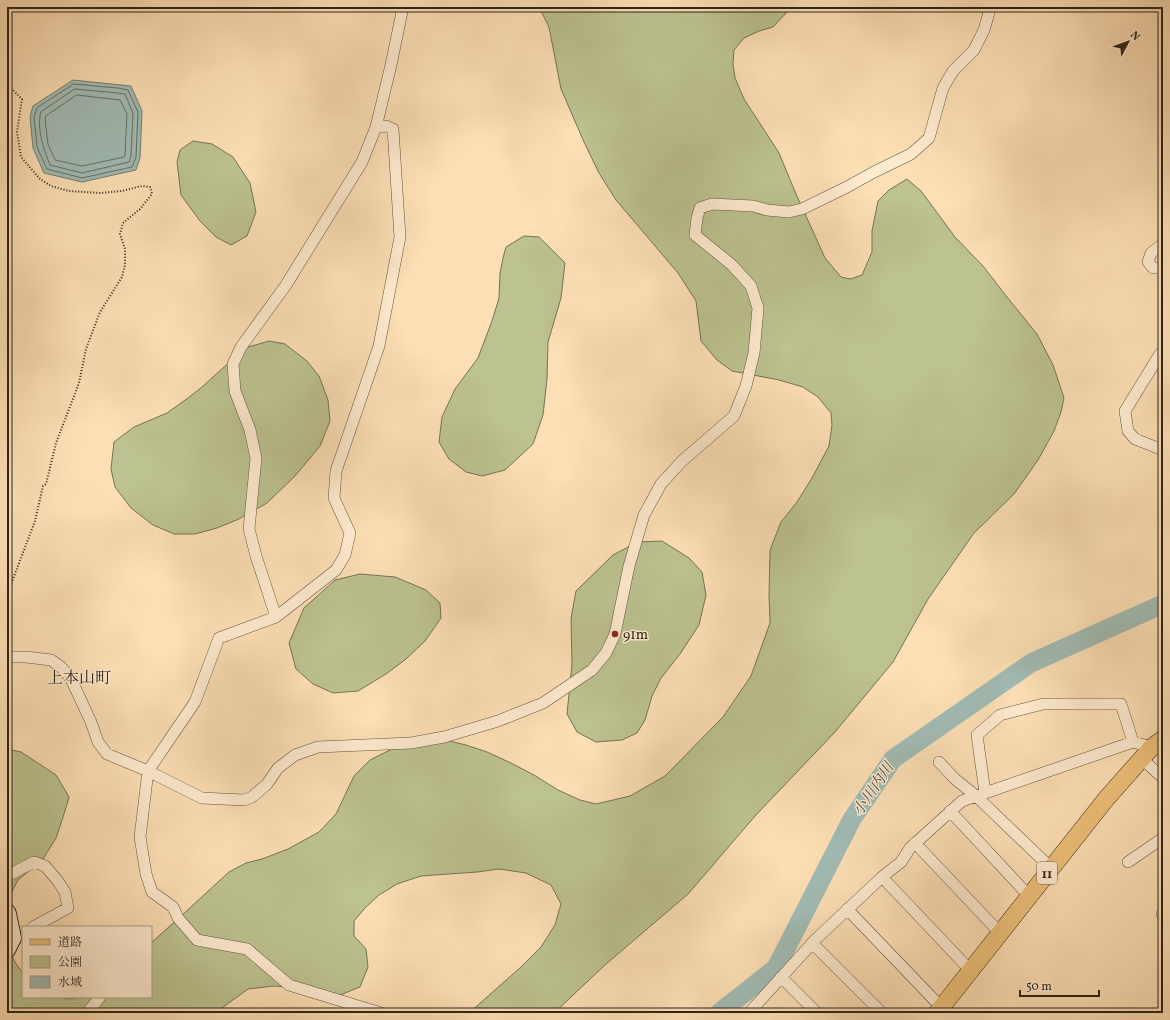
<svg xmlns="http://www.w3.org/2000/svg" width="1170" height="1020" viewBox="0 0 1170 1020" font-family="Vollkorn,'Noto Serif JP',serif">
<rect width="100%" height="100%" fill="#fddfb5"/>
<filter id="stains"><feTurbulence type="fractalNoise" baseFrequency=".005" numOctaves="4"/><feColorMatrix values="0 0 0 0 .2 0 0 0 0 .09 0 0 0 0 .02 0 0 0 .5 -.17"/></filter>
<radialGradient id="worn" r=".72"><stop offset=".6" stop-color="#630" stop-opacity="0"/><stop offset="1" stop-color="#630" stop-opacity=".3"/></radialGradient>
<!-- green -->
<path fill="#bcc290" stroke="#747356" d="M 539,7 L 789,7 L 788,11 L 773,27 L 759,31 L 744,38 L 734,50 L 733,64 L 735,78 L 744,99 L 779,153 L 796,194 L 825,258 L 841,277 L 850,279 L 862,275 L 872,252 L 872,231 L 878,201 L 889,190 L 907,179 L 921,191 L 955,237 L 983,266 L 1007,297 L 1037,334 L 1053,365 L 1064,398 L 1061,412 L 1054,431 L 1038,460 L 1014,494 L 974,533 L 928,599 L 893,662 L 835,732 L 755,816 L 688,894 L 605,965 L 554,1013 L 469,1013 L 521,967 L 541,947 L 555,925 L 561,904 L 551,885 L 526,873 L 499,869 L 477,872 L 421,876 L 397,884 L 379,895 L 365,908 L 354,921 L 354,936 L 366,949 L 368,967 L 360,987 L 335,997 L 301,988 L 274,986 L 248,989 L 215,1013 L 7,1013 L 7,944 L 15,962 L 23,974 L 23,997 C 33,997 43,996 53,997 C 61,997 70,1001 79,997 L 151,997 L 151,943 L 180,917 L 229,872 L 246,863 L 262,859 L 288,849 L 319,832 L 336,814 L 354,776 L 370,760 L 390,750 L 419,741 L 445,740 L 466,745 L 487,752 L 511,763 L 534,775 L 558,790 L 580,800 L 596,804 L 630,796 L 665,776 L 723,717 L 751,676 L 770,623 L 769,595 L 770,550 L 781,522 L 797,502 L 812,478 L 829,446 L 832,425 L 831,413 L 818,397 L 803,387 L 779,380 L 732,371 L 717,360 L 701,341 L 696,301 L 678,273 L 616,200 L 599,173 L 584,142 L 561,89 L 549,27 Z
M 193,141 L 212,144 L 233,157 L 250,183 L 256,212 L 247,236 L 231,245 L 216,237 L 200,221 L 181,195 L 177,162 L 180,150 Z
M 524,236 L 539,237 L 565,263 L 561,298 L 548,342 L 547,379 L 543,415 L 533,444 L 505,470 L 482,476 L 466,472 L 449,459 L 439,442 L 442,417 L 455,389 L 478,358 L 492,321 L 499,298 L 500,273 L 503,258 L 506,247 Z
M 269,341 L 285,344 L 307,361 L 319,376 L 328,400 L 330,421 L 320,446 L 295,476 L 267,503 L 239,519 L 217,528 L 195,534 L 174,534 L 153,525 L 131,508 L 115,487 L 111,469 L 114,442 L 134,427 L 167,413 L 188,398 L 202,387 L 245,348 Z
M 662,541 L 689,558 L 702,572 L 706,595 L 699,625 L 680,654 L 661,678 L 652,696 L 645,720 L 637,733 L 622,740 L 596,742 L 577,732 L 567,714 L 572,664 L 571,619 L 576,591 L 613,555 L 638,542 Z
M 360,574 L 395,577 L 426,590 L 440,603 L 441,618 L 425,641 L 406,659 L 386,674 L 358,691 L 333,693 L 313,684 L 296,669 L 289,643 L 304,608 L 335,580 Z
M 7,749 L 21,752 L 56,775 L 69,797 L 65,811 L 56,838 L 43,859 L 18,880 L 7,901 Z"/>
<!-- water -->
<path fill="#a1bbb4" stroke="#737f77" d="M 73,80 L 131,86 L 142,111 L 140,158 L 136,170 L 82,182 L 44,173 L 33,148 L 30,117 L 33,106 Z"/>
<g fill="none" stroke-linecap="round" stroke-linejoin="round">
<!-- shore -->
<path stroke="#677068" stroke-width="1" d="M 74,84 L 118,88 L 128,90 L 138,112 L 136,157 L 132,167 L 82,178 L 47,169 L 37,147 L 34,117 L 37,108 Z
M 75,89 L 118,93 L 125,94 L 133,113 L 131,156 L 129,162 L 82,173 L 50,165 C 44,150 36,128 41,112 Z
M 77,95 L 120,100 L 127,114 L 125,155 L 124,157 L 82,166 L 55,160 L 48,144 L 45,119 L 46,116 Z"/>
<!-- river -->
<path stroke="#a1bbb4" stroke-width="19" d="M 719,1013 L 776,968 L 852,819 L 893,759 L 1031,663 L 1163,604"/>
<defs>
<path id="street" d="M 376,127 L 386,126 L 393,129 L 400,237 L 379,346 L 336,471 L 334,498 L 350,533 L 345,555 L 336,570 L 276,617 L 219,638 L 195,702 L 148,771 L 140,837 L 146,874 L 152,892 L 173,907 L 178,918 L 197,940 L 247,949 L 289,985 L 381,1013
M 1163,244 L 1151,253 L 1148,262 L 1153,268 L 1163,268
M 1163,351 L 1160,354 L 1125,411 L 1128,431 L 1135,439 L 1163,450
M 276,617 L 256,556 L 249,529 L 256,458 L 250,430 L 235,391 L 233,364 L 241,347 L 286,285 L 362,162 L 376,127 L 391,65 L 403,7
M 7,657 L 26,657 L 51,660 L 61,667 L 71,679 L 91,722 L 98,742 L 107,754 L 148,771 L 202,798 L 244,800 L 252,797 L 267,784 L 278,768 L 295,755 L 318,747 L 411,743 L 444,737 L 498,721 L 543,703 L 592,670 L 606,653 L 615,634 L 629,566 L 644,515 L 661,484 L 682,461 L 734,416 L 746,386 L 754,353 L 758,308 L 751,286 L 732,265 L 695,235 L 697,218 L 700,208 L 712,204 L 753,206 L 767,210 L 789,212 L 802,209 L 847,187 L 874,172 L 911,154 L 929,138 L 943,88 L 953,71 L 974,50 L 984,30 L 990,9 L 990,7
M 1142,759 L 1163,778
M 939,762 L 955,779 L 976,796 L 1051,868
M 985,793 L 977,735 L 1000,715 L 1043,704 L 1121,704 L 1133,742
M 950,811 L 1029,896
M 915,843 L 1000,933
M 1128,862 L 1163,838
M 7,876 L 34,862 L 45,866 L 57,880 L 65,892 L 68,908 L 33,927
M 882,877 L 970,970
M 847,909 L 941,1007
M 1162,914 L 1163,914
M 812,943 L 882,1013
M 781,977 L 817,1013
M 87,1013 L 100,997
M 749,1013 L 815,940 L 882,877 L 901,862 L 910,848 L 962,801 L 1133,742 L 1152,747"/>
<path id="secondary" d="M 7,912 L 8,914 L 13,938 L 7,950"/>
<path id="primary" d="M 937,1013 L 1106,799 L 1152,747 L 1163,739"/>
</defs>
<!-- street casing -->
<use href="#street" stroke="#615342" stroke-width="12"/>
<!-- secondary casing -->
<use href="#secondary" stroke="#2d241b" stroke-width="18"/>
<!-- primary casing -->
<use href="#primary" stroke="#2d241b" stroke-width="18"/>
<!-- path -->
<path stroke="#2d241b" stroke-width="2" stroke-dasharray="1 2" stroke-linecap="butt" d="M 7,84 L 22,99 L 17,132 L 21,157 L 40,179 L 51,186 L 69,191 L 101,193 L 122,191 L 142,186 L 150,187 L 152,194 L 140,209 L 123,223 L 120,234 L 125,249 L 125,265 L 122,277 L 100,312 L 86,349 L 79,383 L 56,443 L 46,484 L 43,486 L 35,521 L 10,587 L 7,603"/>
<!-- street -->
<use href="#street" stroke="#feeacf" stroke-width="11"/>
<!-- secondary -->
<use href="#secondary" stroke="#feeacf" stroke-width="16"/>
<!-- primary -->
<use href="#primary" stroke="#eec07a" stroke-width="17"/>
</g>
<!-- markers -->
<circle fill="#8f2418" stroke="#feeacf" stroke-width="1.5" cx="615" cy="634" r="4"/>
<g text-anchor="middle" stroke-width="3" stroke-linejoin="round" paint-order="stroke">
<!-- shield labels -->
<rect fill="#feeacf" stroke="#6c5f51" stroke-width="1" x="1037" y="862" width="20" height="22" rx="3"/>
<g font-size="13" font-weight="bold" fill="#2d241b">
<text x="1047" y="878">11</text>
</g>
<!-- poi labels -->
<g font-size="14" fill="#2d241b" stroke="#feeacf" text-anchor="start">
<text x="623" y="639">91m</text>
</g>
<!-- water labels -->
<g font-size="15" font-style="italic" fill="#505149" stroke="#feeacf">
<text transform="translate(873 789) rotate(-56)" y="5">小川内川</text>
</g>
<!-- quarter labels -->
<g font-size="16" fill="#2d241b" stroke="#feeacf">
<text x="79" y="683">上本山町</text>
</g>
</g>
<!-- margin -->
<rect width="1170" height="1020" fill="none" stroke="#fddfb5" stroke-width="24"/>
<rect x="8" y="8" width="1154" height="1004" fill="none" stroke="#2d241b" stroke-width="2"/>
<rect x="12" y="12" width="1146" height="996" fill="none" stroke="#2d241b"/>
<!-- legend -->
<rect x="22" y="926" width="130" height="72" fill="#feeacf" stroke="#aa9b87"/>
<rect x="30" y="939" width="20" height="6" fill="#eec07a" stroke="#aa9b87"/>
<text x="58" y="946" font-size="12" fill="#2d241b">道路</text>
<rect x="30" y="956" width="20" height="12" fill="#bcc290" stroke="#aa9b87"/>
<text x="58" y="966" font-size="12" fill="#2d241b">公園</text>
<rect x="30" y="976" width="20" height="12" fill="#a1bbb4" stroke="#aa9b87"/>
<text x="58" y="986" font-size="12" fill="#2d241b">水域</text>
<!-- north arrow -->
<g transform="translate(1128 42) rotate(49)" stroke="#feeacf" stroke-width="3" paint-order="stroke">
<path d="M0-3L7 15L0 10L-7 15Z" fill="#2d241b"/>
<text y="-6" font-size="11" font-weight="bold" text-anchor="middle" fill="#2d241b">N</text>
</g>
<!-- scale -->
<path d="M1020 990v6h79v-6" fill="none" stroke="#2d241b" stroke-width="2"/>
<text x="1026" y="990" font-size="12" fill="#2d241b" stroke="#feeacf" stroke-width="3" paint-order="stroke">50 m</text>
<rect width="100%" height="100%" filter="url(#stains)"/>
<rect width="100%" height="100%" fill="url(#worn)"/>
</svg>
